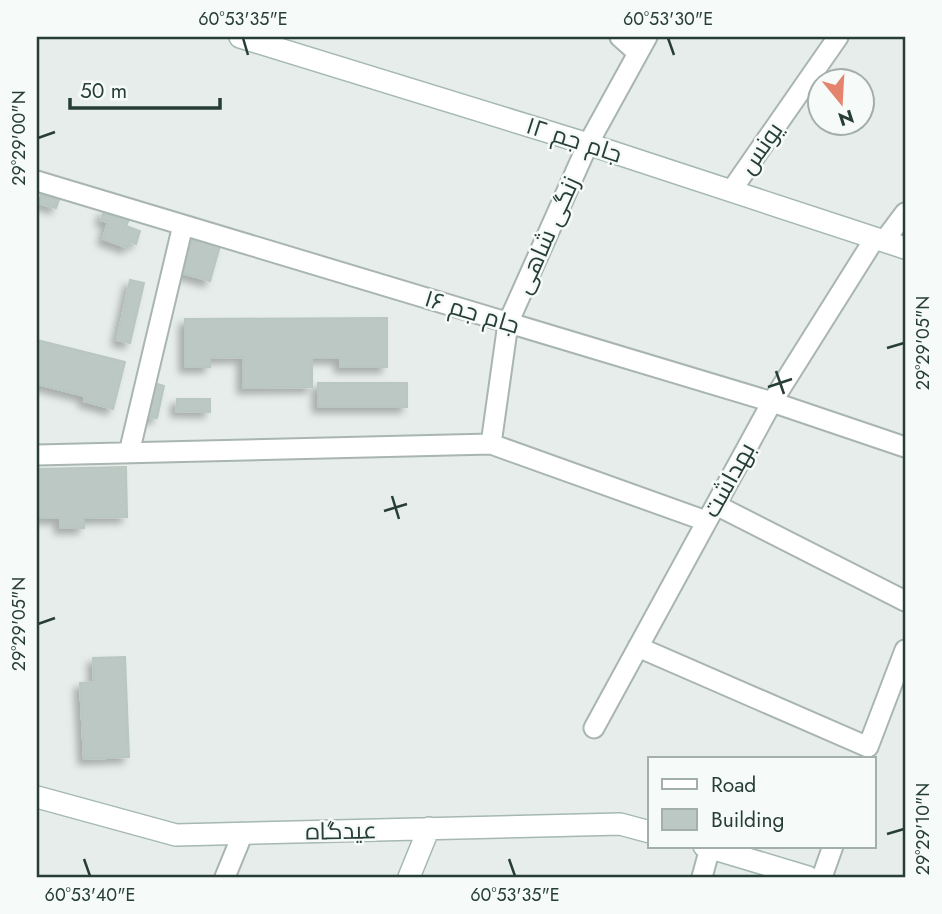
<svg xmlns="http://www.w3.org/2000/svg" width="942" height="914" viewBox="0 0 942 914" font-family="Jost,Cairo,sans-serif">
<defs>
<filter id="shadow"><feDropShadow dx="-5.5" dy="5.5" stdDeviation="3.5" flood-color="#0004"/></filter>
</defs>
<rect width="100%" height="100%" fill="#e6edea"/>
<!-- building -->
<path fill="#bbc8c3" stroke="#b9c7c0" stroke-width="2" filter="url(#shadow)" d="M 41,195 L 59,200 L 56,208 L 39,203 Z
M 104,210 L 129,219 L 126,226 L 140,231 L 136,244 L 130,241 L 128,248 L 103,239 L 108,222 L 101,220 Z
M 192,239 L 220,246 L 210,281 L 182,273 Z
M 130,280 L 144,283 L 130,343 L 117,340 Z
M 387,318 L 387,367 L 340,367 L 340,358 L 312,358 L 312,387 L 243,388 L 243,357 L 210,358 L 210,367 L 185,367 L 185,319 Z
M 37,340 L 125,362 L 113,409 L 84,401 L 85,396 L 37,384 Z
M 154,383 L 164,386 L 157,418 L 145,417 Z
M 318,383 L 407,383 L 407,407 L 318,407 Z
M 177,399 L 210,399 L 210,412 L 176,411 Z
M 126,467 L 127,517 L 84,518 L 84,528 L 60,528 L 60,518 L 37,518 L 37,469 Z
M 125,657 L 129,757 L 84,759 L 80,683 L 94,682 L 93,658 Z"/>
<g fill="none" stroke-linecap="round" stroke-linejoin="round">
<defs>
<path id="street" d="M 620,37 L 638,53
M 37,181 L 772,402 L 905,447
M 731,191 L 838,37
M 884,241 L 905,213
M 491,444 L 508,323 L 588,144 L 647,37
M 129,453 L 183,225
M 37,455 L 491,444 L 706,521
M 716,505 L 905,601
M 638,647 L 868,747 L 905,650
M 594,728 L 772,402 L 875,238
M 225,877 L 243,833
M 702,877 L 710,848
M 822,877 L 833,846"/>
<path id="secondary" d="M 240,37 L 588,144 L 905,248
M 37,797 L 176,835 L 620,824 L 650,832
M 704,846 L 808,877
M 409,877 L 429,828"/>
</defs>
<!-- street casing -->
<use href="#street" stroke="#a9b5b0" stroke-width="23"/>
<!-- secondary casing -->
<use href="#secondary" stroke="#a5b8b1" stroke-width="24"/>
<!-- street -->
<use href="#street" stroke="#fff" stroke-width="19"/>
<!-- secondary -->
<use href="#secondary" stroke="#fff" stroke-width="21"/>
</g>
<!-- ticks -->
<path fill="none" stroke="#263e36" stroke-width="2.5" d="M 243,38 L 248,55M 668,38 L 674,55M 38,138 L 55,132M 887,348 L 904,343M 776,371 L 784,394M 768,387 L 792,379M 392,496 L 399,519M 384,511 L 407,504M 38,624 L 55,618M 887,834 L 904,829M 84,859 L 90,876M 509,859 L 515,876"/>
<g text-anchor="middle" stroke-width="5" stroke-linejoin="round" paint-order="stroke">
<!-- street labels -->
<g font-size="24" fill="#263e36" stroke="#f6faf8">
<text transform="translate(574 140) rotate(18)" y="8">جام جم ۱۲</text>
<text transform="translate(761 148) rotate(-55)" y="8">یونس</text>
<text transform="translate(547 235) rotate(-66)" y="8">زنگی شاهی</text>
<text transform="translate(472 312) rotate(17)" y="8">جام جم ۱۶</text>
<text transform="translate(729 480) rotate(-61)" y="8">بهداشت</text>
<text transform="translate(341 831) rotate(-1)" y="8">عیدگاه</text>
</g>
</g>
<!-- border -->
<rect width="942" height="914" fill="none" stroke="#f6faf8" stroke-width="77"/>
<!-- legend -->
<rect x="648" y="757" width="228" height="91" fill="#f6faf8" stroke="#a3afaa" stroke-width="2"/>
<rect x="662" y="779" width="35" height="10" fill="#ffffff" stroke="#a3afaa" stroke-width="2"/>
<text x="711" y="792" font-size="21" fill="#263e36">Road</text>
<rect x="662" y="809" width="35" height="21" fill="#bbc8c3" stroke="#a3afaa" stroke-width="2"/>
<text x="711" y="827" font-size="21" fill="#263e36">Building</text>
<!-- north arrow -->
<g transform="translate(841 102) rotate(162)"><circle r="33" fill="#f6faf8" stroke="#a3afaa" stroke-width="2"/>
<path d="M0-5L12 26L0 18L-12 26Z" fill="#e5846c"/>
<text y="-10" font-size="19" font-weight="bold" text-anchor="middle" fill="#263e36">N</text>
</g>
<!-- scale -->
<path d="M70 98v10h150v-10" fill="none" stroke="#263e36" stroke-width="3.5"/>
<text x="80" y="98" font-size="21" fill="#263e36" stroke="#f6faf8" stroke-width="5" paint-order="stroke">50 m</text>
<rect x="38" y="38" width="866" height="838" fill="none" stroke="#263e36" stroke-width="2.5"/>
<g font-size="18" text-anchor="middle" fill="#263e36">
<text x="243" y="25">60°53'35"E</text>
<text x="668" y="25">60°53'30"E</text>
<text transform="translate(19 138) rotate(-90)" y="6">29°29'00"N</text>
<text transform="translate(923 343) rotate(-90)" y="6">29°29'05"N</text>
<text transform="translate(19 624) rotate(-90)" y="6">29°29'05"N</text>
<text transform="translate(923 829) rotate(-90)" y="6">29°29'10"N</text>
<text x="90" y="901">60°53'40"E</text>
<text x="515" y="901">60°53'35"E</text>
</g>
</svg>
